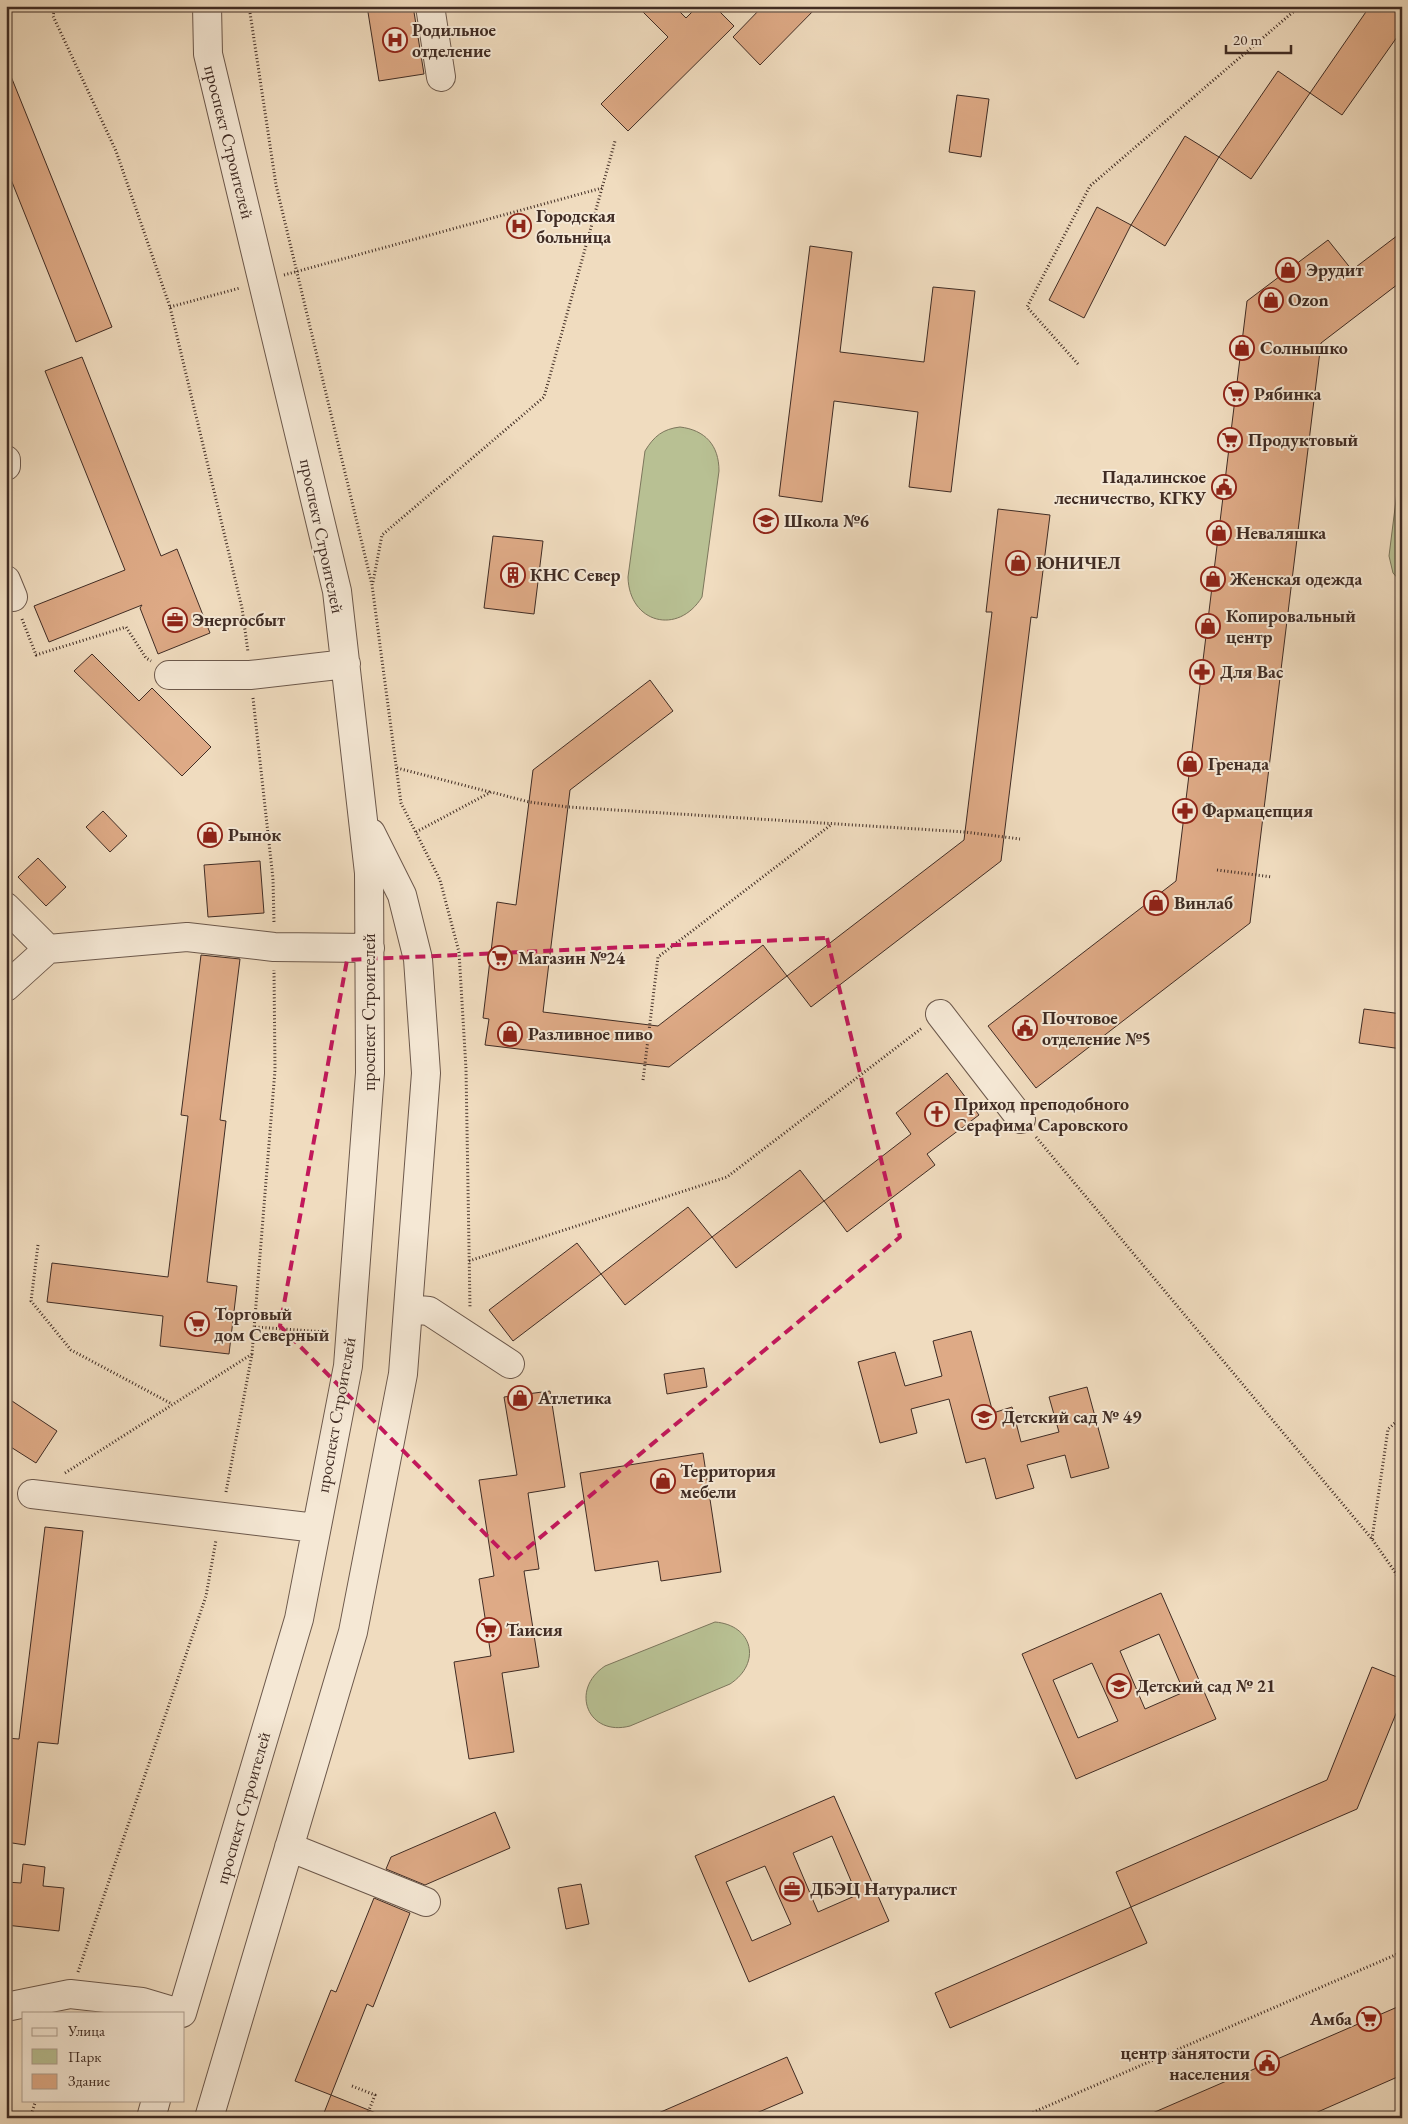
<svg xmlns="http://www.w3.org/2000/svg" width="1408" height="2124" viewBox="0 0 1408 2124" font-family="'EB Garamond',serif">
<rect width="100%" height="100%" fill="#f0dcbf"/>
<filter id="stains"><feTurbulence type="fractalNoise" baseFrequency=".004" numOctaves="4"/><feColorMatrix values="0 0 0 0 .2 0 0 0 0 .09 0 0 0 0 .02 0 0 0 .5 -.17"/></filter>
<radialGradient id="worn" r=".72"><stop offset=".6" stop-color="#630" stop-opacity="0"/><stop offset="1" stop-color="#630" stop-opacity=".3"/></radialGradient>
<!-- green -->
<path fill="#b8c093" stroke="#7c765c" d="M 680,427 C 705,430 719,445 719,471 L 702,597 C 678,636 629,623 628,577 L 645,451 C 654,436 663,429 680,427 Z
M 1402,452 L 1402,583 L 1393,573 L 1389,556 Z
M 715,1622 C 753,1625 762,1663 730,1684 L 630,1726 C 588,1737 569,1690 605,1666 Z"/>
<!-- building -->
<path fill="#deaa86" stroke="#402c24" fill-rule="evenodd" d="M 367,6 L 413,6 L 424,74 L 379,81 Z
M 637,6 L 674,6 L 686,18 L 698,6 L 714,6 L 734,26 L 628,131 L 601,104 L 668,37 Z
M 763,6 L 818,6 L 760,65 L 733,37 Z
M 1370,6 L 1402,6 L 1402,30 L 1342,115 L 1310,93 Z
M 6,64 L 112,327 L 76,342 L 6,167 Z
M 1278,71 L 1310,93 L 1251,179 L 1219,157 Z
M 957,95 L 989,99 L 981,157 L 949,152 Z
M 1185,136 L 1219,157 L 1165,246 L 1131,225 Z
M 1097,207 L 1131,225 L 1084,318 L 1049,300 Z
M 1402,232 L 1402,281 L 1321,343 L 1250,923 L 1036,1088 L 988,1026 L 1176,881 L 1247,301 L 1328,240 L 1352,270 Z
M 810,246 L 852,252 L 840,352 L 924,362 L 933,287 L 975,291 L 951,492 L 909,487 L 918,412 L 834,401 L 822,502 L 779,496 Z
M 82,357 L 161,556 L 177,549 L 210,633 L 158,654 L 140,608 L 142,605 L 49,642 L 34,606 L 125,570 L 45,371 Z
M 998,509 L 1050,515 L 1037,618 L 1031,617 L 1001,861 L 811,1007 L 787,976 L 964,840 L 992,612 L 986,612 Z
M 493,536 L 543,541 L 534,614 L 484,608 Z
M 92,654 L 139,701 L 152,688 L 211,747 L 182,776 L 74,671 Z
M 650,680 L 673,711 L 570,790 L 543,1012 L 658,1026 L 763,945 L 787,976 L 669,1067 L 485,1045 L 489,1019 L 483,1018 L 497,902 L 516,905 L 533,770 Z
M 103,811 L 127,836 L 110,852 L 86,827 Z
M 38,858 L 66,887 L 46,906 L 18,877 Z
M 260,861 L 264,913 L 208,917 L 204,865 Z
M 201,955 L 240,959 L 220,1120 L 226,1121 L 207,1282 L 237,1286 L 229,1354 L 160,1346 L 163,1316 L 47,1302 L 52,1263 L 168,1277 L 188,1116 L 181,1115 Z
M 1364,1009 L 1402,1014 L 1402,1049 L 1359,1043 Z
M 947,1073 L 979,1115 L 927,1154 L 935,1165 L 847,1232 L 824,1201 L 911,1134 L 896,1113 Z
M 800,1170 L 824,1201 L 736,1268 L 712,1237 Z
M 688,1207 L 712,1237 L 625,1305 L 601,1274 Z
M 577,1243 L 601,1274 L 513,1341 L 489,1310 Z
M 971,1331 L 993,1413 L 1012,1407 L 1021,1442 L 1059,1432 L 1049,1397 L 1087,1387 L 1109,1468 L 1071,1478 L 1065,1455 L 1027,1465 L 1034,1488 L 996,1499 L 985,1458 L 966,1463 L 949,1399 L 911,1409 L 917,1433 L 880,1443 L 858,1362 L 895,1352 L 905,1386 L 942,1376 L 933,1341 Z
M 704,1368 L 707,1387 L 667,1394 L 664,1374 Z
M 550,1391 L 565,1487 L 528,1493 L 539,1569 L 524,1571 L 539,1667 L 502,1673 L 514,1752 L 469,1759 L 454,1662 L 491,1656 L 479,1579 L 494,1576 L 479,1480 L 517,1475 L 504,1397 Z
M 6,1397 L 57,1431 L 36,1463 L 6,1444 Z
M 703,1453 L 721,1572 L 661,1581 L 658,1561 L 595,1571 L 580,1473 Z
M 45,1527 L 83,1531 L 58,1744 L 38,1742 L 25,1845 L 6,1842 L 6,1738 L 19,1739 Z
M 1161,1593 L 1216,1719 L 1076,1779 L 1022,1654 ZM 1159,1634 L 1184,1692 L 1145,1709 L 1120,1651 ZM 1092,1663 L 1118,1721 L 1078,1738 L 1053,1680 Z
M 1372,1667 L 1402,1679 L 1402,1699 L 1357,1809 L 1131,1907 L 1116,1872 L 1327,1780 Z
M 834,1796 L 889,1921 L 749,1982 L 695,1856 ZM 832,1836 L 857,1895 L 818,1912 L 793,1853 ZM 765,1866 L 791,1924 L 752,1941 L 726,1882 Z
M 495,1812 L 510,1848 L 425,1885 L 386,1869 L 391,1857 Z
M 23,1864 L 45,1867 L 43,1886 L 64,1888 L 59,1931 L 6,1925 L 6,1882 L 21,1883 Z
M 581,1884 L 589,1924 L 566,1929 L 558,1888 Z
M 374,1898 L 410,1913 L 373,2007 L 367,2004 L 331,2095 L 295,2081 L 331,1990 L 336,1992 Z
M 1131,1907 L 1147,1943 L 950,2028 L 935,1993 Z
M 1402,2005 L 1402,2075 L 1304,2118 L 1141,2118 Z
M 787,2057 L 803,2093 L 745,2118 L 647,2118 Z
M 331,2095 L 386,2117 L 386,2118 L 322,2118 Z"/>
<g fill="none" stroke-linecap="round" stroke-linejoin="round">
<defs>
<path id="minor" d="M 430,6 L 441,77
M 6,460 L 6,466
M 6,580 L 13,597
M 169,675 L 250,675 L 346,664
M 6,907 L 48,949
M 48,949 L 187,937 L 274,947 L 370,948
M 6,987 L 48,949
M 940,1014 L 1021,1119
M 408,1309 L 429,1311 L 510,1364
M 32,1494 L 316,1528
M 289,1847 L 426,1902
M 6,2007 L 70,1994 L 142,2002 L 179,2013
M 182,2013 L 299,1619 L 348,1366 L 370,1073 L 369,873 L 337,591 L 208,54 L 207,6
M 151,2118 L 156,2100
M 209,2118 L 353,1632 L 403,1374 L 426,1073 L 418,959 L 402,895 L 371,833"/>
</defs>
<!-- minor casing -->
<use href="#minor" stroke="#6c584b" stroke-width="30"/>
<!-- path -->
<path stroke="#402c24" stroke-width="3" stroke-dasharray="1 2.5" stroke-linecap="butt" d="M 55,6 L 53,16 L 116,151 L 170,307 L 242,608 L 248,652
M 249,6 L 276,185 L 372,585 L 401,803 L 440,880 L 459,952 L 466,1069 L 470,1308
M 284,275 L 602,188
M 170,307 L 240,288
M 1078,364 L 1027,307 L 1090,186 L 1300,6
M 373,582 L 382,535 L 544,397 L 615,141
M 22,619 L 36,655 L 126,627 L 146,658 L 151,661
M 253,698 L 273,879 L 274,923
M 397,768 L 490,792
M 416,832 L 491,792 L 529,802 L 568,807 L 965,832 L 1020,839
M 1217,870 L 1272,877
M 643,1080 L 658,957 L 832,824
M 1036,1137 L 1372,1539 L 1402,1582
M 38,1245 L 31,1301 L 71,1350 L 172,1404
M 469,1261 L 727,1177 L 922,1028
M 255,1327 L 326,1332
M 65,1473 L 252,1354
M 226,1492 L 252,1354 L 275,1070 L 274,970
M 1372,1539 L 1388,1429 L 1402,1417
M 78,1972 L 206,1596 L 216,1540
M 352,2086 L 375,2095 L 366,2118
M 30,2118 L 36,2100
M 1020,2118 L 1402,1952"/>
<!-- minor -->
<use href="#minor" stroke="#f5e8d5" stroke-width="28"/>
</g>
<!-- marked area -->
<path fill="none" stroke="#c2185b" stroke-width="4" stroke-dasharray="10 6" stroke-linejoin="round" d="M 827,938 L 900,1237 L 512,1561 L 280,1326 L 347,960 Z"/>
<!-- icons -->
<defs>
<symbol id="hospital-ring" viewBox="-11 -11 22 22"><circle r="9.5" fill="#f5e8d5" stroke="#8f2418" stroke-width="1.5"/><path d="M-5-5h3v3.5h4V-5h3V5h-3V1.5h-4V5h-3Z" fill="#8f2418"/></symbol>
<symbol id="shop-ring" viewBox="-11 -11 22 22"><circle r="9.5" fill="#f5e8d5" stroke="#8f2418" stroke-width="1.5"/><path d="M-5-2.5h2.3a2.7 3.5 0 0 1 5.4 0H5L5.5 6h-11ZM-1.5-2.5h3a1.5 2.3 0 0 0-3 0Z" fill="#8f2418"/></symbol>
<symbol id="supermarket-ring" viewBox="-11 -11 22 22"><circle r="9.5" fill="#f5e8d5" stroke="#8f2418" stroke-width="1.5"/><path d="M-6-5.5h2.5l.6 2H6L4.5 2H-2.5L-4.4-4H-6ZM-1.5 3.2a1.3 1.3 0 1 0 .1 0ZM3 3.2a1.3 1.3 0 1 0 .1 0Z" fill="#8f2418"/></symbol>
<symbol id="civic-ring" viewBox="-11 -11 22 22"><circle r="9.5" fill="#f5e8d5" stroke="#8f2418" stroke-width="1.5"/><path d="M-.6-6.5H3V-4.5H.6V-3L4-1V1h2V6H-6V1h2V-1L-.6-3ZM-1.2 2.5V6h2.4V2.5Z" fill="#8f2418"/></symbol>
<symbol id="school-ring" viewBox="-11 -11 22 22"><circle r="9.5" fill="#f5e8d5" stroke="#8f2418" stroke-width="1.5"/><path d="M0-5L7-2L0 1L-7-2ZM-4 1L0 2.5L4 1V4Q0 6-4 4Z" fill="#8f2418"/></symbol>
<symbol id="building-ring" viewBox="-11 -11 22 22"><circle r="9.5" fill="#f5e8d5" stroke="#8f2418" stroke-width="1.5"/><path d="M-4-6H4V6H1V3H-1V6H-4ZM-2.5-4.3h1.7v1.8h-1.7ZM.8-4.3h1.7v1.8H.8ZM-2.5-1h1.7V.8h-1.7ZM.8-1h1.7V.8H.8Z" fill="#8f2418"/></symbol>
<symbol id="office-ring" viewBox="-11 -11 22 22"><circle r="9.5" fill="#f5e8d5" stroke="#8f2418" stroke-width="1.5"/><path d="M-6-3h4V-5.5h4V-3h4V5H-6ZM-1-4.5V-3h2v-1.5ZM-6 0V1H6V0Z" fill="#8f2418"/></symbol>
<symbol id="pharmacy-ring" viewBox="-11 -11 22 22"><circle r="9.5" fill="#f5e8d5" stroke="#8f2418" stroke-width="1.5"/><path d="M-2-6h4v4h4v4h-4v4h-4v-4h-4v-4h4Z" fill="#8f2418"/></symbol>
<symbol id="church-ring" viewBox="-11 -11 22 22"><circle r="9.5" fill="#f5e8d5" stroke="#8f2418" stroke-width="1.5"/><path d="M-1.2-6h2.4v3.5h3.3v2.4h-3.3V6h-2.4V-.1h-3.3v-2.4h3.3Z" fill="#8f2418"/></symbol>
</defs>
<g fill-rule="evenodd">
<use href="#hospital-ring" x="381" y="26" width="28" height="28"/>
<use href="#hospital-ring" x="505" y="212" width="28" height="28"/>
<use href="#shop-ring" x="1274" y="256" width="28" height="28"/>
<use href="#shop-ring" x="1257" y="286" width="28" height="28"/>
<use href="#shop-ring" x="1228" y="334" width="28" height="28"/>
<use href="#supermarket-ring" x="1222" y="380" width="28" height="28"/>
<use href="#supermarket-ring" x="1216" y="426" width="28" height="28"/>
<use href="#civic-ring" x="1210" y="473" width="28" height="28"/>
<use href="#school-ring" x="752" y="507" width="28" height="28"/>
<use href="#shop-ring" x="1205" y="519" width="28" height="28"/>
<use href="#shop-ring" x="1004" y="549" width="28" height="28"/>
<use href="#building-ring" x="499" y="561" width="28" height="28"/>
<use href="#shop-ring" x="1199" y="565" width="28" height="28"/>
<use href="#office-ring" x="161" y="606" width="28" height="28"/>
<use href="#shop-ring" x="1194" y="612" width="28" height="28"/>
<use href="#pharmacy-ring" x="1188" y="658" width="28" height="28"/>
<use href="#shop-ring" x="1176" y="750" width="28" height="28"/>
<use href="#pharmacy-ring" x="1171" y="797" width="28" height="28"/>
<use href="#shop-ring" x="196" y="821" width="28" height="28"/>
<use href="#shop-ring" x="1142" y="889" width="28" height="28"/>
<use href="#supermarket-ring" x="486" y="944" width="28" height="28"/>
<use href="#civic-ring" x="1011" y="1014" width="28" height="28"/>
<use href="#shop-ring" x="496" y="1020" width="28" height="28"/>
<use href="#church-ring" x="923" y="1100" width="28" height="28"/>
<use href="#supermarket-ring" x="183" y="1310" width="28" height="28"/>
<use href="#shop-ring" x="506" y="1384" width="28" height="28"/>
<use href="#school-ring" x="970" y="1403" width="28" height="28"/>
<use href="#shop-ring" x="649" y="1467" width="28" height="28"/>
<use href="#supermarket-ring" x="475" y="1616" width="28" height="28"/>
<use href="#school-ring" x="1105" y="1672" width="28" height="28"/>
<use href="#office-ring" x="778" y="1875" width="28" height="28"/>
<use href="#supermarket-ring" x="1355" y="2005" width="28" height="28"/>
<use href="#civic-ring" x="1253" y="2049" width="28" height="28"/>
</g>
<g text-anchor="middle" stroke-width="4" stroke-linejoin="round" paint-order="stroke">
<!-- poi labels -->
<g font-size="18" font-weight="bold" fill="#402c24" stroke="#f5e8d5" text-anchor="start">
<text x="412" y="36">Родильное<tspan x="412" dy="21">отделение</tspan></text>
<text x="536" y="222">Городская<tspan x="536" dy="21">больница</tspan></text>
<text x="1306" y="276">Эрудит</text>
<text x="1288" y="306">Ozon</text>
<text x="1260" y="354">Солнышко</text>
<text x="1254" y="400">Рябинка</text>
<text x="1248" y="446">Продуктовый</text>
<text x="1206" y="483" text-anchor="end">Падалинское<tspan x="1206" dy="21">лесничество, КГКУ</tspan></text>
<text x="784" y="527">Школа №6</text>
<text x="1236" y="539">Неваляшка</text>
<text x="1036" y="569">ЮНИЧЕЛ</text>
<text x="530" y="581">КНС Север</text>
<text x="1230" y="585">Женская одежда</text>
<text x="1226" y="622">Копировальный<tspan x="1226" dy="21">центр</tspan></text>
<text x="192" y="626">Энергосбыт</text>
<text x="1220" y="678">Для Вас</text>
<text x="1208" y="770">Гренада</text>
<text x="1202" y="817">Фармацепция</text>
<text x="228" y="841">Рынок</text>
<text x="1174" y="909">Винлаб</text>
<text x="518" y="964">Магазин №24</text>
<text x="1042" y="1024">Почтовое<tspan x="1042" dy="21">отделение №5</tspan></text>
<text x="528" y="1040">Разливное пиво</text>
<text x="954" y="1110">Приход преподобного<tspan x="954" dy="21">Серафима Саровского</tspan></text>
<text x="214" y="1320">Торговый<tspan x="214" dy="21">дом Северный</tspan></text>
<text x="538" y="1404">Атлетика</text>
<text x="1002" y="1423">Детский сад № 49</text>
<text x="680" y="1477">Территория<tspan x="680" dy="21">мебели</tspan></text>
<text x="506" y="1636">Таисия</text>
<text x="1136" y="1692">Детский сад № 21</text>
<text x="810" y="1895">ДБЭЦ Натуралист</text>
<text x="1352" y="2025" text-anchor="end">Амба</text>
<text x="1250" y="2059" text-anchor="end">центр занятости<tspan x="1250" dy="21">населения</tspan></text>
</g>
<!-- street labels -->
<g font-size="18" fill="#402c24" stroke="#f5e8d5">
<text transform="translate(229 142) rotate(76)" y="6">проспект Строителей</text>
<text transform="translate(322 536) rotate(78)" y="6">проспект Строителей</text>
<text transform="translate(369 1012) rotate(-90)" y="6">проспект Строителей</text>
<text transform="translate(336 1415) rotate(-80)" y="6">проспект Строителей</text>
<text transform="translate(243 1808) rotate(-74)" y="6">проспект Строителей</text>
</g>
</g>
<!-- margin -->
<rect width="1408" height="2124" fill="none" stroke="#f0dcbf" stroke-width="25"/>
<rect x="8" y="8" width="1393" height="2109" fill="none" stroke="#402c24" stroke-width="2.5"/>
<rect x="12" y="12" width="1383" height="2099" fill="none" stroke="#402c24"/>
<!-- legend -->
<rect x="22" y="2012" width="162" height="90" fill="#f5e8d5" stroke="#ad9d8e"/>
<rect x="32" y="2028" width="25" height="8" fill="#f5e8d5" stroke="#ad9d8e"/>
<text x="68" y="2036" font-size="15" fill="#402c24">Улица</text>
<rect x="32" y="2049" width="25" height="15" fill="#b8c093" stroke="#ad9d8e"/>
<text x="68" y="2062" font-size="15" fill="#402c24">Парк</text>
<rect x="32" y="2074" width="25" height="15" fill="#deaa86" stroke="#ad9d8e"/>
<text x="68" y="2086" font-size="15" fill="#402c24">Здание</text>
<!-- scale -->
<path d="M1226 45v8h65v-8" fill="none" stroke="#402c24" stroke-width="2.5"/>
<text x="1233" y="45" font-size="15" fill="#402c24" stroke="#f5e8d5" stroke-width="4" paint-order="stroke">20 m</text>
<rect width="100%" height="100%" filter="url(#stains)"/>
<rect width="100%" height="100%" fill="url(#worn)"/>
</svg>
